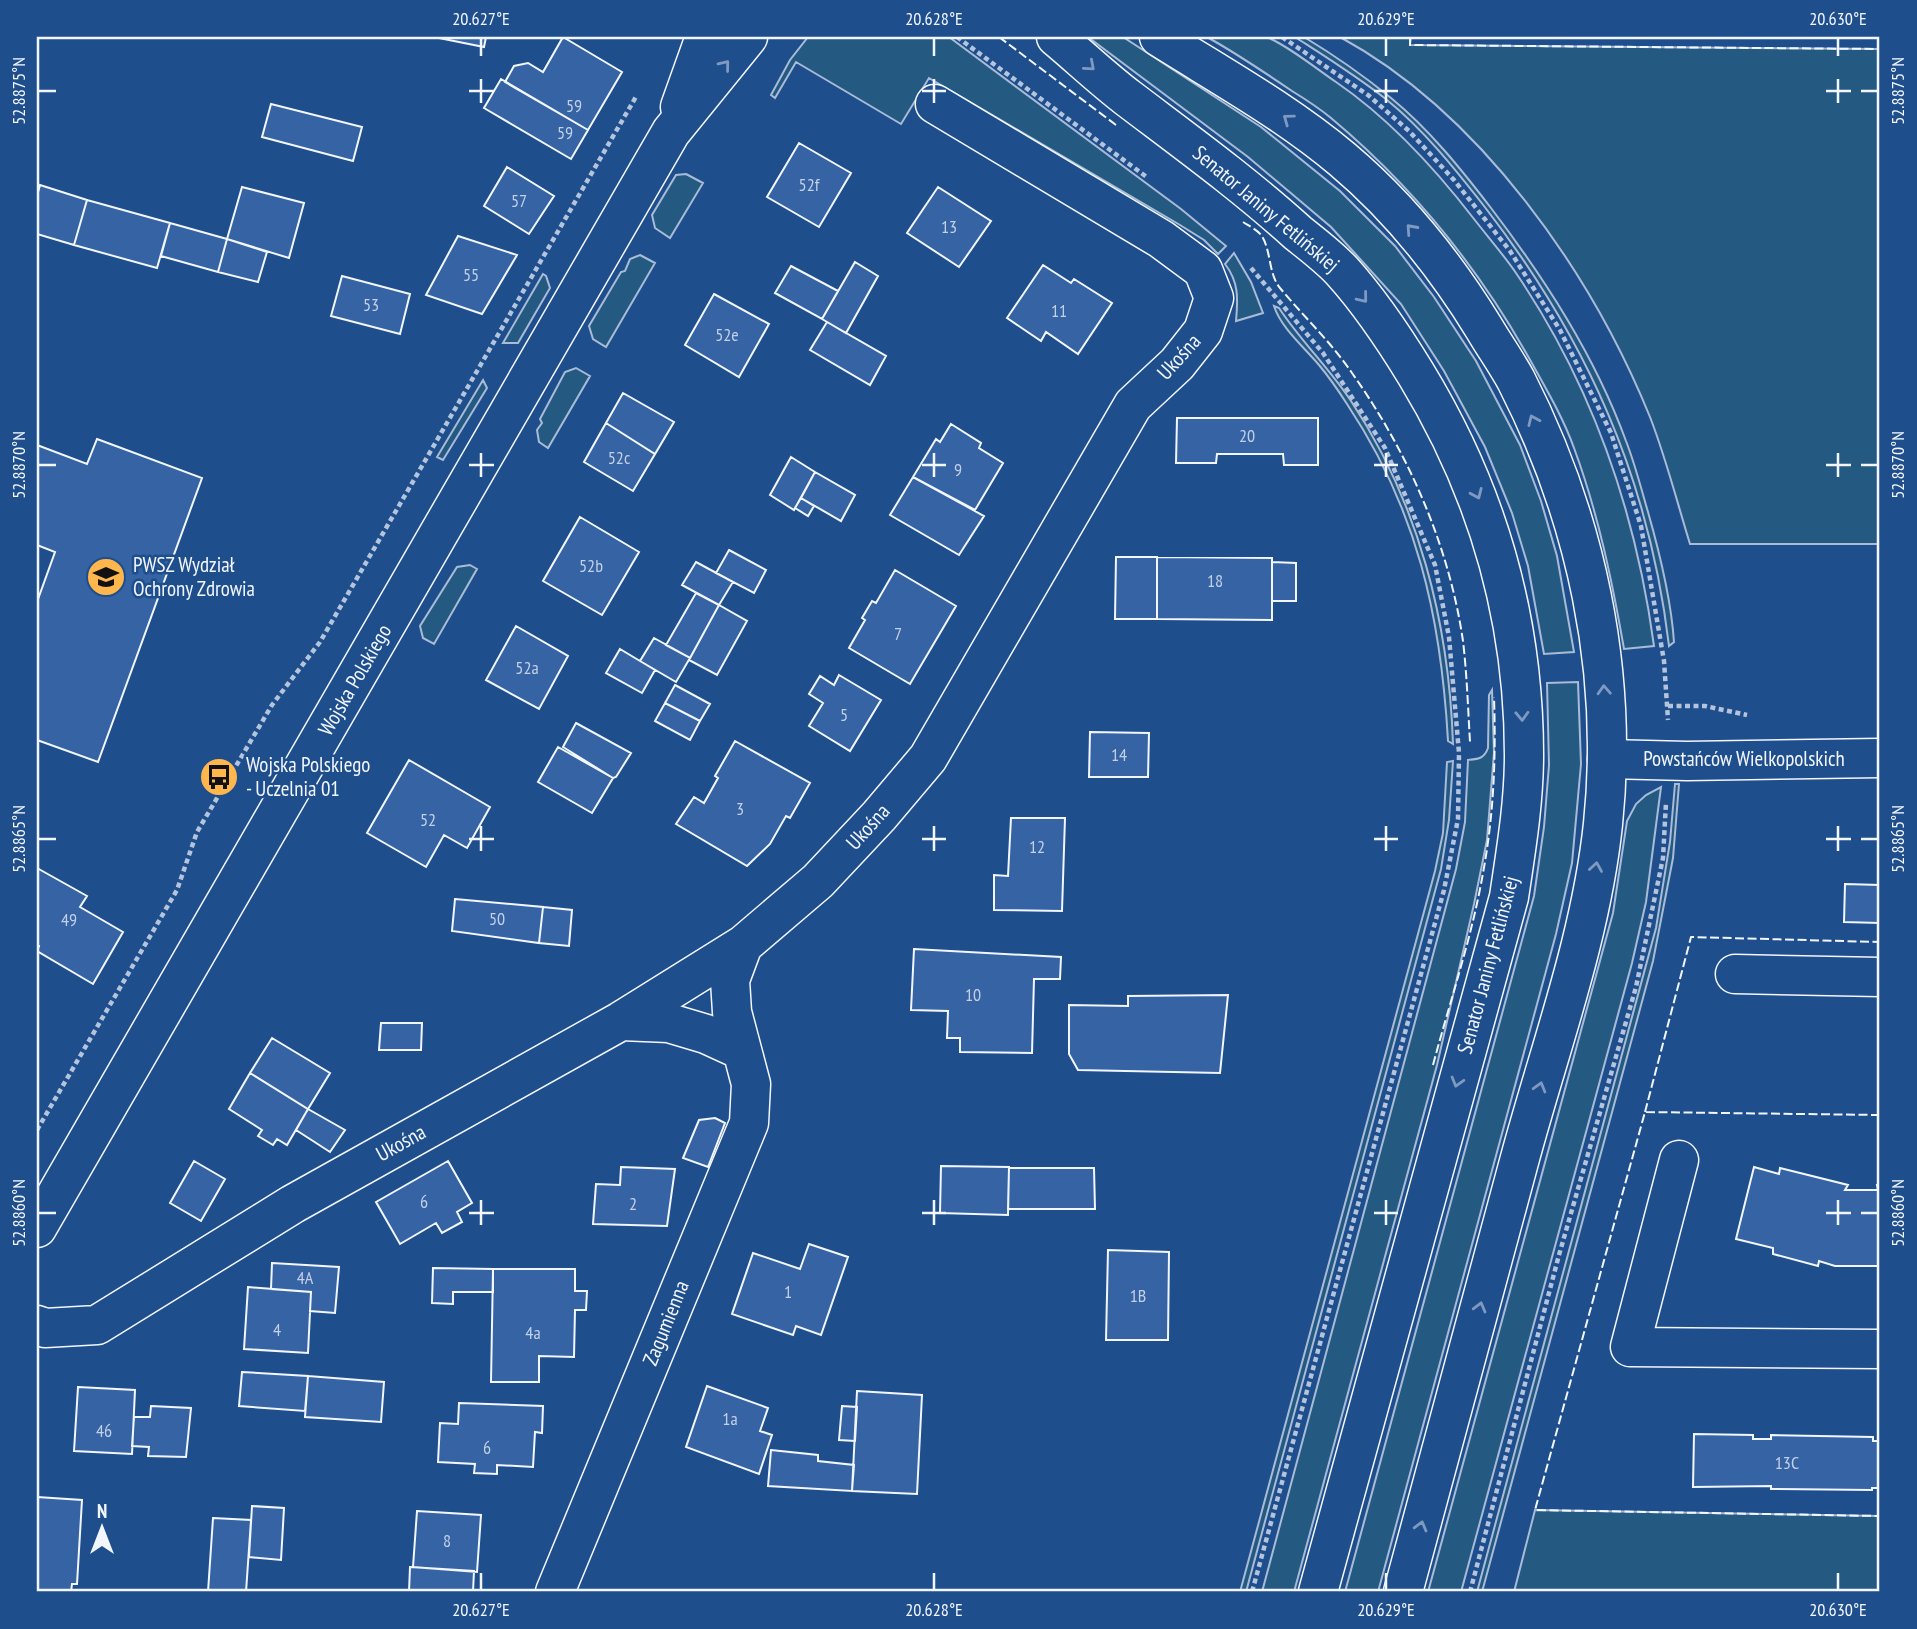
<svg xmlns="http://www.w3.org/2000/svg" width="1917" height="1629" viewBox="0 0 1917 1629" font-family="'PT Sans Narrow',sans-serif">
<rect width="100%" height="100%" fill="#1f4e8c"/>
<!-- green -->
<path fill="#245a82" stroke="#a8bbd7" stroke-width="2" d="M 808,37 L 949,37 L 1181,209 L 1226,246 L 1218,254 L 1204,240 L 1180,225 L 929,78 L 901,124 L 796,62 L 775,98 L 771,95 L 790,60 Z
M 1088,37 L 1123,37 L 1261,127 L 1340,191 L 1395,246 L 1434,297 L 1476,361 L 1520,445 L 1541,501 L 1557,556 L 1574,652 L 1544,654 L 1528,566 L 1512,513 L 1485,447 L 1444,371 L 1401,304 L 1331,227 L 1248,157 Z
M 1207,37 C 1225,37 1246,34 1265,37 C 1279,39 1321,72 1336,82 C 1390,119 1434,167 1474,219 C 1488,237 1503,254 1516,273 C 1592,385 1636,513 1654,646 L 1624,649 C 1612,580 1598,513 1574,448 C 1563,417 1545,387 1529,358 C 1478,267 1411,185 1331,118 C 1319,108 1305,99 1292,91 C 1264,72 1236,53 1207,37 Z
M 1295,37 L 1304,37 C 1334,55 1364,76 1391,98 C 1429,129 1461,169 1491,208 C 1545,279 1595,356 1626,441 C 1635,464 1641,488 1648,512 C 1660,554 1671,598 1674,642 L 1669,646 C 1649,478 1587,339 1484,206 C 1455,169 1424,130 1387,100 C 1358,77 1326,57 1295,37 Z
M 1340,37 L 1411,37 L 1410,45 L 1880,49 L 1880,544 L 1690,544 C 1677,502 1666,458 1650,417 C 1591,272 1480,113 1340,37 Z
M 686,174 L 703,183 L 670,238 L 655,228 L 652,215 L 676,175 Z
M 1234,253 L 1251,282 L 1263,313 L 1236,321 C 1238,299 1239,282 1225,264 Z
M 640,255 L 655,263 L 606,347 L 593,339 L 589,326 L 621,272 L 625,271 L 630,259 Z
M 543,274 L 546,276 L 550,288 L 518,343 L 503,343 Z
M 1274,306 L 1279,308 C 1300,340 1329,368 1351,401 C 1419,503 1449,623 1453,744 L 1448,741 C 1441,616 1417,509 1347,404 C 1338,390 1329,377 1319,365 C 1304,347 1281,328 1274,306 Z
M 576,368 L 590,376 L 548,448 L 539,442 L 537,430 L 542,423 L 540,419 L 565,372 Z
M 483,380 L 487,388 L 443,460 L 437,457 Z
M 470,565 L 477,569 L 434,644 L 423,638 L 420,626 L 457,567 Z
M 1578,682 L 1581,764 L 1572,863 L 1556,934 L 1378,1592 L 1345,1592 L 1534,896 L 1544,827 L 1549,765 L 1547,683 Z
M 1492,690 L 1494,753 L 1487,840 L 1474,904 L 1437,1065 L 1294,1592 L 1262,1592 L 1456,869 L 1465,822 L 1468,760 C 1478,759 1484,759 1488,748 L 1489,695 Z
M 1453,761 L 1449,820 L 1441,869 L 1246,1592 L 1240,1592 L 1435,871 L 1443,833 L 1447,762 Z
M 1675,784 L 1679,784 L 1673,858 L 1653,961 L 1482,1592 L 1477,1592 L 1656,928 L 1670,842 Z
M 1661,787 L 1646,902 L 1632,963 L 1461,1592 L 1428,1592 L 1613,913 L 1627,821 L 1636,804 L 1646,795 Z
M 1535,1510 L 1880,1516 L 1880,1592 L 1514,1592 Z"/>
<!-- building -->
<path fill="#3563a3" stroke="#f2f6ff" stroke-width="2" d="M 434,37 L 486,37 L 484,47 Z
M 563,37 L 622,72 L 588,130 L 505,82 L 514,66 L 528,63 L 543,72 Z
M 501,79 L 588,130 L 571,159 L 484,108 Z
M 271,104 L 362,127 L 353,161 L 262,137 Z
M 799,143 L 851,173 L 819,227 L 767,197 Z
M 507,167 L 554,196 L 529,234 L 484,206 Z
M 40,185 L 87,200 L 74,245 L 37,234 L 37,196 Z
M 242,187 L 304,203 L 289,258 L 227,239 Z
M 938,187 L 991,221 L 959,267 L 907,233 Z
M 87,200 L 170,223 L 157,268 L 74,245 Z
M 170,223 L 227,239 L 218,272 L 161,256 Z
M 458,236 L 517,255 L 482,314 L 426,295 Z
M 227,239 L 267,252 L 258,282 L 218,272 Z
M 855,262 L 878,276 L 846,333 L 822,319 Z
M 1043,265 L 1071,283 L 1074,279 L 1112,303 L 1078,354 L 1046,332 L 1041,341 L 1007,318 Z
M 791,266 L 838,291 L 822,319 L 775,293 Z
M 342,276 L 410,294 L 400,334 L 331,316 Z
M 714,294 L 769,324 L 739,377 L 685,345 Z
M 827,322 L 886,356 L 870,385 L 810,350 Z
M 623,393 L 674,422 L 655,454 L 606,423 Z
M 1177,418 L 1318,418 L 1318,465 L 1284,465 L 1283,454 L 1217,454 L 1216,463 L 1176,463 Z
M 606,423 L 655,454 L 633,491 L 584,462 Z
M 951,424 L 981,443 L 979,448 L 1003,463 L 975,510 L 913,477 L 936,439 L 940,442 Z
M 97,439 L 202,478 L 98,762 L 37,740 L 37,602 L 55,552 L 37,545 L 37,445 L 87,464 Z
M 791,457 L 815,472 L 794,510 L 770,495 Z
M 815,472 L 855,495 L 841,521 L 801,498 Z
M 913,477 L 984,516 L 959,555 L 890,515 Z
M 801,498 L 814,506 L 808,516 L 795,508 Z
M 580,517 L 639,552 L 602,615 L 543,581 Z
M 729,550 L 766,570 L 754,593 L 716,573 Z
M 1116,557 L 1157,557 L 1157,619 L 1115,619 Z
M 1157,557 L 1272,558 L 1272,620 L 1157,619 Z
M 696,562 L 733,582 L 719,605 L 682,585 Z
M 1272,562 L 1296,563 L 1296,601 L 1272,601 Z
M 895,570 L 956,606 L 910,684 L 849,648 L 865,620 L 862,618 L 872,601 L 876,603 Z
M 696,593 L 719,605 L 690,658 L 666,645 Z
M 719,605 L 747,621 L 717,675 L 689,660 Z
M 516,626 L 568,656 L 539,709 L 486,680 Z
M 654,638 L 690,658 L 676,682 L 640,661 Z
M 620,649 L 655,670 L 642,693 L 606,673 Z
M 839,675 L 881,700 L 850,751 L 809,726 L 823,703 L 809,694 L 820,676 L 834,685 Z
M 675,685 L 710,704 L 700,721 L 665,703 Z
M 665,703 L 700,721 L 690,740 L 655,721 Z
M 576,723 L 631,753 L 616,777 L 613,778 L 563,747 Z
M 1090,732 L 1149,733 L 1148,777 L 1089,777 Z
M 735,741 L 810,783 L 790,818 L 786,816 L 770,844 L 747,866 L 676,824 L 694,797 L 704,803 L 718,778 L 715,776 Z
M 558,747 L 613,778 L 592,813 L 538,782 Z
M 409,760 L 490,807 L 467,848 L 444,835 L 426,867 L 367,833 Z
M 1011,818 L 1065,818 L 1062,911 L 994,910 L 994,875 L 1008,876 Z
M 37,868 L 87,896 L 80,907 L 123,932 L 93,984 L 37,951 L 39,946 L 37,945 Z
M 1845,884 L 1880,885 L 1880,923 L 1844,922 Z
M 455,899 L 543,907 L 539,943 L 452,931 Z
M 543,907 L 572,910 L 569,946 L 539,943 Z
M 914,949 L 1061,957 L 1060,979 L 1034,979 L 1032,1053 L 960,1052 L 960,1038 L 947,1038 L 948,1011 L 911,1010 Z
M 1228,995 L 1220,1073 L 1078,1070 L 1069,1054 L 1069,1005 L 1128,1006 L 1128,996 Z
M 381,1023 L 422,1023 L 421,1050 L 379,1050 Z
M 272,1038 L 330,1073 L 308,1109 L 250,1073 Z
M 250,1073 L 308,1109 L 287,1145 L 277,1139 L 273,1145 L 258,1136 L 262,1130 L 229,1109 Z
M 308,1109 L 345,1130 L 330,1152 L 296,1130 Z
M 715,1118 L 725,1123 L 708,1167 L 683,1158 L 699,1120 Z
M 194,1161 L 225,1179 L 201,1221 L 170,1203 Z
M 448,1161 L 472,1203 L 457,1212 L 462,1222 L 442,1233 L 436,1223 L 400,1244 L 376,1202 Z
M 941,1166 L 1009,1167 L 1008,1215 L 940,1213 Z
M 621,1167 L 675,1169 L 667,1226 L 593,1224 L 596,1184 L 620,1185 Z
M 1754,1167 L 1779,1174 L 1780,1168 L 1848,1185 L 1845,1190 L 1878,1190 L 1877,1185 L 1880,1185 L 1880,1266 L 1835,1266 L 1819,1261 L 1818,1266 L 1773,1254 L 1773,1248 L 1736,1239 Z
M 1009,1168 L 1094,1168 L 1095,1209 L 1008,1209 Z
M 809,1244 L 848,1257 L 821,1335 L 796,1326 L 793,1335 L 732,1314 L 753,1253 L 800,1269 Z
M 1108,1250 L 1169,1252 L 1168,1340 L 1106,1340 Z
M 272,1263 L 339,1267 L 335,1313 L 310,1311 L 311,1292 L 271,1289 Z
M 433,1268 L 493,1269 L 493,1292 L 453,1292 L 453,1304 L 432,1303 Z
M 493,1269 L 575,1269 L 575,1291 L 587,1291 L 586,1310 L 575,1310 L 574,1357 L 539,1356 L 539,1382 L 491,1382 Z
M 248,1287 L 311,1292 L 308,1353 L 244,1349 Z
M 242,1372 L 308,1376 L 305,1411 L 239,1406 Z
M 308,1376 L 384,1382 L 381,1422 L 305,1417 Z
M 707,1386 L 768,1408 L 760,1431 L 772,1435 L 759,1474 L 686,1447 Z
M 78,1387 L 135,1390 L 132,1454 L 74,1451 Z
M 857,1391 L 922,1395 L 917,1494 L 852,1491 Z
M 459,1403 L 543,1406 L 542,1433 L 535,1432 L 533,1467 L 497,1465 L 497,1474 L 474,1473 L 475,1464 L 438,1462 L 440,1423 L 458,1424 Z
M 151,1406 L 191,1408 L 186,1457 L 148,1456 L 149,1447 L 132,1446 L 134,1417 L 150,1417 Z
M 842,1406 L 857,1407 L 855,1441 L 839,1440 Z
M 1694,1434 L 1753,1435 L 1753,1439 L 1771,1439 L 1771,1435 L 1873,1437 L 1873,1441 L 1880,1441 L 1880,1488 L 1872,1488 L 1872,1490 L 1771,1489 L 1771,1486 L 1693,1487 Z
M 771,1450 L 818,1455 L 818,1461 L 854,1465 L 852,1491 L 768,1486 Z
M 37,1497 L 82,1500 L 77,1584 L 72,1584 L 71,1592 L 37,1592 Z
M 252,1506 L 284,1508 L 281,1560 L 249,1557 Z
M 417,1511 L 481,1515 L 477,1572 L 413,1567 Z
M 213,1518 L 251,1520 L 246,1592 L 208,1592 Z
M 410,1567 L 474,1571 L 473,1592 L 409,1592 Z"/>
<g fill="none" stroke-linecap="round" stroke-linejoin="round">
<defs>
<path id="minor" d="M 680,107 L 705,37
M 1607,759 L 1687,761 L 1880,758
M 1735,974 L 1880,977
M 621,1021 L 669,1023 L 706,1034 L 741,1050
M 1679,1160 L 1630,1347 L 1880,1349
M 37,1228 L 671,132 L 748,37
M 37,1325 L 45,1328 L 97,1325 L 293,1204 L 621,1021 L 743,945 L 818,881 L 879,816 L 928,758 L 1133,405 L 1177,364 L 1203,331 L 1214,298 L 1203,270 L 1161,239 L 935,104
M 555,1592 L 749,1123 L 751,1084 L 732,1012 L 730,980 L 743,945"/>
<path id="major" d="M 1056,37 C 1080,57 1103,79 1128,98 C 1186,142 1244,184 1298,233 C 1313,245 1329,257 1342,271 C 1370,302 1394,338 1416,374 C 1488,492 1524,617 1524,755 C 1524,803 1516,850 1509,897 L 1318,1592
M 1159,37 C 1221,76 1286,112 1342,159 C 1398,206 1446,266 1484,328 C 1494,345 1506,362 1516,380 C 1586,517 1619,671 1603,824 C 1591,938 1550,1047 1520,1158 C 1481,1302 1442,1447 1403,1592"/>
</defs>
<!-- minor casing -->
<use href="#minor" stroke="#f2f6ff" stroke-width="41"/>
<!-- major casing -->
<use href="#major" stroke="#f2f6ff" stroke-width="41"/>
<!-- path -->
<path stroke="#b3c4dc" stroke-width="4.5" stroke-dasharray="5 3.5" stroke-linecap="butt" d="M 957,37 L 1148,178
M 1282,37 L 1368,95 L 1409,131 L 1454,180 L 1510,251 L 1560,330 L 1611,433 L 1641,526 L 1664,661 L 1668,720
M 1251,268 L 1323,353 L 1385,448 L 1435,565 L 1449,637 L 1459,753 L 1458,819 L 1444,890 L 1252,1592
M 1668,706 L 1705,706 L 1747,715
M 37,1130 L 177,890 L 197,832 L 272,705 L 320,642 L 637,95
M 1470,1592 L 1559,1255 L 1636,987 L 1663,858 L 1666,802"/>
<!-- minor -->
<use href="#minor" stroke="#1f4e8c" stroke-width="38"/>
<!-- major -->
<use href="#major" stroke="#1f4e8c" stroke-width="38"/>
<!-- fence -->
<path stroke="#f2f6ff" stroke-width="2" stroke-dasharray="9 3.5" stroke-linecap="butt" d="M 999,37 L 1116,125
M 1410,37 L 1410,45 L 1880,49
M 1243,222 C 1249,226 1260,231 1263,238 C 1271,253 1269,275 1280,288 C 1304,317 1331,342 1352,373 C 1408,452 1449,545 1463,641 C 1467,675 1468,709 1470,742
M 1433,1065 C 1450,1001 1472,937 1483,873 C 1494,814 1496,756 1494,697
M 1645,1112 L 1691,937 L 1880,942
M 1880,1115 L 1645,1112 L 1535,1510 L 1880,1516"/>
</g>
<!-- one-way arrows -->
<defs><path id="oneway-chevron" d="M-2-3.5L2.5 0L-2 3.5" fill="none" stroke-width="1.6" stroke-linecap="round" stroke-linejoin="round" transform="scale(1.75)"/></defs>
<g stroke="#7e9ac0">
<use href="#oneway-chevron" transform="translate(725 65) rotate(-51)"/>
<use href="#oneway-chevron" transform="translate(1090 66) rotate(41)"/>
<use href="#oneway-chevron" transform="translate(1288 119) rotate(-144)"/>
<use href="#oneway-chevron" transform="translate(1411 229) rotate(-132)"/>
<use href="#oneway-chevron" transform="translate(1363 298) rotate(51)"/>
<use href="#oneway-chevron" transform="translate(1533 420) rotate(-114)"/>
<use href="#oneway-chevron" transform="translate(1477 494) rotate(66)"/>
<use href="#oneway-chevron" transform="translate(1604 690) rotate(-93)"/>
<use href="#oneway-chevron" transform="translate(1522 716) rotate(88)"/>
<use href="#oneway-chevron" transform="translate(1596 867) rotate(-81)"/>
<use href="#oneway-chevron" transform="translate(1457 1082) rotate(106)"/>
<use href="#oneway-chevron" transform="translate(1540 1087) rotate(-74)"/>
<use href="#oneway-chevron" transform="translate(1480 1307) rotate(-75)"/>
<use href="#oneway-chevron" transform="translate(1421 1526) rotate(-75)"/>
</g>
<!-- ticks -->
<path fill="none" stroke="#f2f6ff" stroke-width="2.5" d="M 481,38 L 481,56M 934,38 L 934,56M 1386,38 L 1386,56M 1838,38 L 1838,56M 481,79 L 481,103M 934,79 L 934,103M 1386,79 L 1386,103M 1838,79 L 1838,103M 38,91 L 56,91M 469,91 L 494,91M 922,91 L 946,91M 1374,91 L 1398,91M 1826,91 L 1851,91M 1861,91 L 1878,91M 481,453 L 481,477M 934,453 L 934,477M 1386,453 L 1386,477M 1838,453 L 1838,477M 38,465 L 56,465M 469,465 L 494,465M 922,465 L 946,465M 1374,465 L 1398,465M 1826,465 L 1851,465M 1861,465 L 1878,465M 481,826 L 481,851M 934,826 L 934,851M 1386,826 L 1386,851M 1838,826 L 1838,851M 38,839 L 56,839M 469,839 L 494,839M 922,839 L 946,839M 1374,839 L 1398,839M 1826,839 L 1851,839M 1861,839 L 1878,839M 481,1200 L 481,1225M 934,1200 L 934,1225M 1386,1200 L 1386,1225M 1838,1200 L 1838,1225M 38,1213 L 56,1213M 469,1213 L 494,1213M 922,1213 L 946,1213M 1374,1213 L 1398,1213M 1826,1213 L 1851,1213M 1861,1213 L 1878,1213M 481,1573 L 481,1590M 934,1573 L 934,1590M 1386,1573 L 1386,1590M 1838,1573 L 1838,1590"/>
<!-- icons -->
<defs>
<symbol id="university-disc" viewBox="-11 -11 22 22"><circle r="9.5" fill="#ffb74d" stroke="#1f4e8c"/><path d="M0-5L7-2L0 1L-7-2ZM-4 1L0 2.5L4 1V4Q0 6-4 4Z" fill="#111"/></symbol>
<symbol id="bus-disc" viewBox="-11 -11 22 22"><circle r="9.5" fill="#ffb74d" stroke="#1f4e8c"/><path d="M-5-6H5V4H4V6H2V4H-2V6H-4V4H-5ZM-3.5-4V0h7V-4ZM-3.5 1.2v1.5H-2V1.2ZM2 1.2v1.5H3.5V1.2Z" fill="#111"/></symbol>
</defs>
<g fill-rule="evenodd">
<use href="#university-disc" x="84" y="555" width="44" height="44"/>
<use href="#bus-disc" x="197" y="755" width="44" height="44"/>
</g>
<g text-anchor="middle" stroke-width="5" stroke-linejoin="round" paint-order="stroke">
<!-- number labels -->
<g font-size="18" fill="#c3d1e8">
<text x="574" y="112">59</text>
<text x="565" y="139">59</text>
<text x="809" y="191">52f</text>
<text x="519" y="207">57</text>
<text x="949" y="233">13</text>
<text x="471" y="281">55</text>
<text x="371" y="311">53</text>
<text x="1059" y="317">11</text>
<text x="727" y="341">52e</text>
<text x="1247" y="442">20</text>
<text x="619" y="464">52c</text>
<text x="958" y="476">9</text>
<text x="591" y="572">52b</text>
<text x="1215" y="587">18</text>
<text x="898" y="640">7</text>
<text x="527" y="674">52a</text>
<text x="844" y="721">5</text>
<text x="1119" y="761">14</text>
<text x="740" y="815">3</text>
<text x="428" y="826">52</text>
<text x="1037" y="853">12</text>
<text x="497" y="925">50</text>
<text x="69" y="926">49</text>
<text x="973" y="1001">10</text>
<text x="424" y="1208">6</text>
<text x="633" y="1210">2</text>
<text x="305" y="1284">4A</text>
<text x="788" y="1298">1</text>
<text x="1138" y="1302">1B</text>
<text x="277" y="1336">4</text>
<text x="533" y="1339">4a</text>
<text x="730" y="1425">1a</text>
<text x="104" y="1437">46</text>
<text x="487" y="1454">6</text>
<text x="1787" y="1469">13C</text>
<text x="447" y="1547">8</text>
</g>
<!-- street labels -->
<g font-size="21" fill="#f2f6ff" stroke="#1f4e8c">
<text transform="translate(1266 209) rotate(40)" y="7">Senator Janiny Fetlińskiej</text>
<text transform="translate(1179 357) rotate(-48)" y="7">Ukośna</text>
<text transform="translate(355 680) rotate(-60)" y="7">Wojska Polskiego</text>
<text x="1744" y="766">Powstańców Wielkopolskich</text>
<text transform="translate(868 827) rotate(-48)" y="7">Ukośna</text>
<text transform="translate(1488 965) rotate(-75)" y="7">Senator Janiny Fetlińskiej</text>
<text transform="translate(401 1143) rotate(-29)" y="7">Ukośna</text>
<text transform="translate(666 1323) rotate(-68)" y="7">Zagumienna</text>
</g>
<!-- poi labels -->
<g font-size="21" fill="#f2f6ff" stroke="#1f4e8c" text-anchor="start">
<text x="133" y="572">PWSZ Wydział<tspan x="133" dy="24">Ochrony Zdrowia</tspan></text>
<text x="246" y="772">Wojska Polskiego<tspan x="246" dy="24">- Uczelnia 01</tspan></text>
</g>
</g>
<!-- border -->
<rect width="1917" height="1629" fill="none" stroke="#1f4e8c" stroke-width="77"/>
<!-- north arrow -->
<g transform="translate(102 1528)" stroke="#1f4e8c" stroke-width="5" paint-order="stroke">
<path d="M0-5L12 26L0 18L-12 26Z" fill="#f2f6ff"/>
<text y="-10" font-size="19" font-weight="bold" text-anchor="middle" fill="#f2f6ff">N</text>
</g>
<rect x="38" y="38" width="1840" height="1552" fill="none" stroke="#f2f6ff" stroke-width="2.5"/>
<g font-size="18" text-anchor="middle" fill="#f2f6ff">
<text x="481" y="25">20.627°E</text>
<text x="934" y="25">20.628°E</text>
<text x="1386" y="25">20.629°E</text>
<text x="1838" y="25">20.630°E</text>
<text transform="translate(19 91) rotate(-90)" y="6">52.8875°N</text>
<text transform="translate(1898 91) rotate(-90)" y="6">52.8875°N</text>
<text transform="translate(19 465) rotate(-90)" y="6">52.8870°N</text>
<text transform="translate(1898 465) rotate(-90)" y="6">52.8870°N</text>
<text transform="translate(19 839) rotate(-90)" y="6">52.8865°N</text>
<text transform="translate(1898 839) rotate(-90)" y="6">52.8865°N</text>
<text transform="translate(19 1213) rotate(-90)" y="6">52.8860°N</text>
<text transform="translate(1898 1213) rotate(-90)" y="6">52.8860°N</text>
<text x="481" y="1616">20.627°E</text>
<text x="934" y="1616">20.628°E</text>
<text x="1386" y="1616">20.629°E</text>
<text x="1838" y="1616">20.630°E</text>
</g>
</svg>
